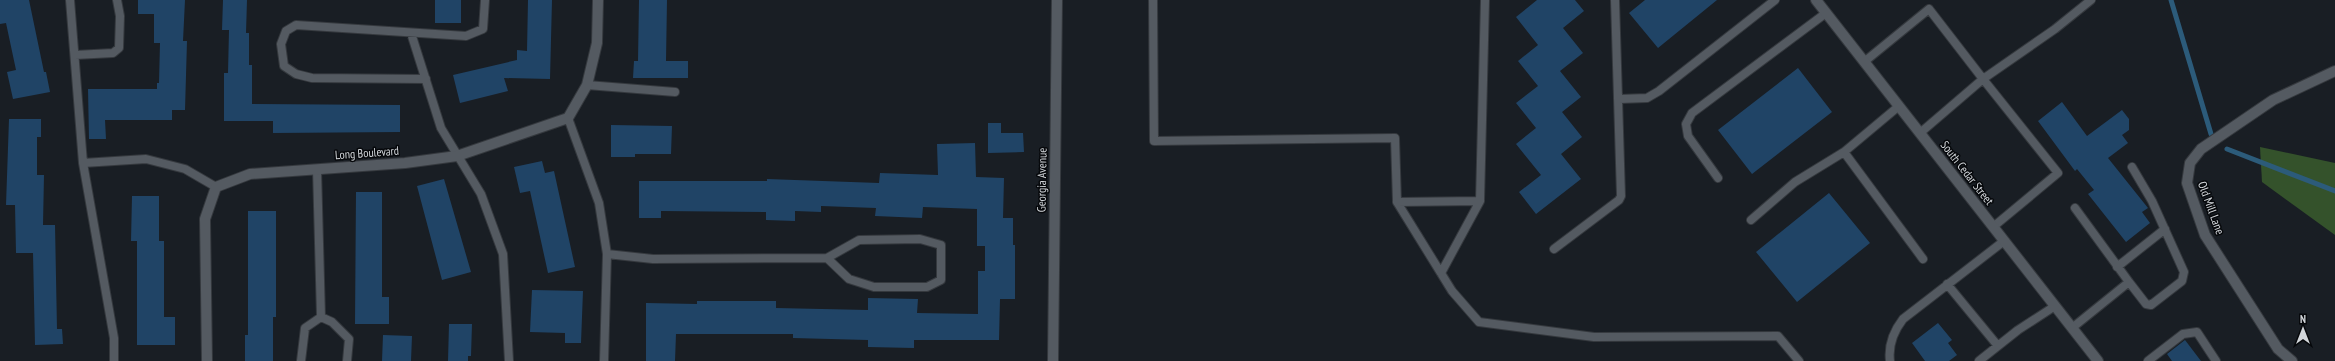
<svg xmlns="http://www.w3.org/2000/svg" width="2335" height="361" viewBox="0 0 2335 361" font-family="'PT Sans Narrow',sans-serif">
<rect width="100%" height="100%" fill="#191e24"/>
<!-- forest -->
<path fill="#34522b" d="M 2260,147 L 2335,163 L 2335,235 L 2262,182 Z"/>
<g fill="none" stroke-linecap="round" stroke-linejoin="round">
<!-- stream -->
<path stroke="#2c5b7a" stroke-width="5" d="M 2171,0 L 2211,134
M 2227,149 L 2335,191"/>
</g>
<!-- building -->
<path fill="#204466" d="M 0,0 L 29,0 L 44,72 L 46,72 L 50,92 L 13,99 L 7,72 L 16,70 L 6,23 L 0,24 Z
M 138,0 L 185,0 L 183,41 L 187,41 L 185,110 L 172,110 L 172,120 L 105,120 L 106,139 L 89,139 L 88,89 L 157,89 L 157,83 L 159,83 L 160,43 L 154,43 L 154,14 L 138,14 Z
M 223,0 L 247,0 L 246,33 L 249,33 L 249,65 L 252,65 L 252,104 L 400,105 L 400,132 L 273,133 L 273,121 L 224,121 L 224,73 L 228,73 L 229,30 L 222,30 Z
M 435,0 L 461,0 L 461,23 L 435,23 Z
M 528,0 L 552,0 L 550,79 L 504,78 L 508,91 L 460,103 L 453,75 L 517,60 L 517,50 L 527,51 Z
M 639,0 L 667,0 L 666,61 L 688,61 L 688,78 L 633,78 L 634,61 L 638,61 Z
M 1537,0 L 1575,0 L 1584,11 L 1563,28 L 1583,53 L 1560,71 L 1581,97 L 1562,112 L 1582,137 L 1561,154 L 1581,179 L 1536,214 L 1519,192 L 1541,175 L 1516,144 L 1536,128 L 1516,103 L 1538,86 L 1518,61 L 1538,45 L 1516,17 Z
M 1645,0 L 1717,0 L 1658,48 L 1629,13 Z
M 1798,68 L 1832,112 L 1752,174 L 1718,130 Z
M 2062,102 L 2087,136 L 2122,110 L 2129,119 L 2129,130 L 2122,135 L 2128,143 L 2108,158 L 2148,208 L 2142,212 L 2150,223 L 2126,242 L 2088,194 L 2094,190 L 2077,169 L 2075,171 L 2038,121 Z
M 9,119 L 41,119 L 41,137 L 37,137 L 37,175 L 44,175 L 43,225 L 55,225 L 57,329 L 62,329 L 63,344 L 35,345 L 33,253 L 16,253 L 15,205 L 6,205 Z
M 988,123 L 1001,123 L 1001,133 L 1023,133 L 1024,152 L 988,153 Z
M 611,125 L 672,126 L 671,154 L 635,154 L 635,157 L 611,157 Z
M 975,143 L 976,177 L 1004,178 L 1003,218 L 1013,218 L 1013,245 L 1015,245 L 1015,299 L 1000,299 L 999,340 L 914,340 L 914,348 L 868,347 L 868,340 L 793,338 L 793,334 L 676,334 L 675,361 L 646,361 L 646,303 L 697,304 L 697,301 L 776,301 L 776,308 L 868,310 L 868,298 L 918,299 L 917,313 L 978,314 L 978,271 L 985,271 L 985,246 L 977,246 L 977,209 L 923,207 L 922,218 L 875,216 L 876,208 L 821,206 L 821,212 L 795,211 L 795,221 L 766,220 L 766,212 L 661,211 L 661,218 L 639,218 L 639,181 L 767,181 L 767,179 L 879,183 L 880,173 L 938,175 L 937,144 Z
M 542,161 L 545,173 L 554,171 L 575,267 L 548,273 L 530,191 L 520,193 L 514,167 Z
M 444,179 L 471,272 L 442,280 L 417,186 Z
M 356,192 L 382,192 L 382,297 L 389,297 L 389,324 L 355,324 Z
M 1829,193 L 1870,243 L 1797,302 L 1756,252 Z
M 132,196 L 159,196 L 159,241 L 164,241 L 164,317 L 175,317 L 175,345 L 137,345 L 137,241 L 131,241 Z
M 248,211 L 276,211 L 276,317 L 273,317 L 273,361 L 245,361 L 245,335 L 248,335 Z
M 532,290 L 583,291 L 581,343 L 565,343 L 565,333 L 530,332 Z
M 1938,323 L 1952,340 L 1948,343 L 1957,355 L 1949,361 L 1925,361 L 1912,343 Z
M 449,324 L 472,324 L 471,356 L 468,356 L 468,361 L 448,361 Z
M 383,335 L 412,336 L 411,361 L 382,361 Z
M 2185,340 L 2201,361 L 2172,361 L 2167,354 Z"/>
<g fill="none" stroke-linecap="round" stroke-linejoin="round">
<defs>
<path id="lane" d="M 70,0 L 83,163 L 114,338 L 114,361
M 1153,0 L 1154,141 L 1395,138 L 1397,202 L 1480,201 L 1485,0
M 411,33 L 441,128 L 481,194 L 503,254 L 509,361
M 75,55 L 113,53 L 119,48 L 120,16 L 117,0
M 1864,62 L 1929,9 L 1983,79 L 1920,133
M 426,79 L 312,78 L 296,74 L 284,66 L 281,44 L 286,31 L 296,25 L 466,36 L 483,29 L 485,0
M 587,85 L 675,92
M 1619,99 L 1647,98 L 1659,91 L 1775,0
M 1899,106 L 1844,152 L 1923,259
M 568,118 L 599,203 L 607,254 L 604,361
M 83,163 L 146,159 L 185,169 L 216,187
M 317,169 L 321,317
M 1718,178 L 1688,136 L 1686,124 L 1692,113 L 1826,13
M 1397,202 L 1452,291 L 1479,322 L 1594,337 L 1778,336 L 1799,361
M 1751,220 L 1795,182 L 1844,152
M 1993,227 L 2058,173 L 1983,79 L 2055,29 L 2091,0
M 1554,249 L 1619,200 L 1621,196 L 1615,0
M 607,254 L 653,259 L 827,258 L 849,279 L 874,287 L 927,287 L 941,280 L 941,245 L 920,239 L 859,240 L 827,258
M 2117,267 L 2165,229
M 1441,273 L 1480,201
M 2129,282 L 2146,304 L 2151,305 L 2182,281 L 2184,272 L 2152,201 L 2132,167
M 1947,284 L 1998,346
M 321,317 L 332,322 L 349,339 L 347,361
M 2072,328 L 2129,282 L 2075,208
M 301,361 L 305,328 L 321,317
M 1890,361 C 1888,345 1893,332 1903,319 L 2004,241
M 1979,361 L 2018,330 L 2055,306
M 2148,361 L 2183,334 L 2197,332 L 2216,361"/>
<path id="street" d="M 207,361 L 205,219 L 216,187 L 250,174 L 405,163 L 457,156 L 568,118 L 587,85 L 597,43 L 598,0
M 1053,361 L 1057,0
M 2292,361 L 2278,349 L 2205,235 L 2187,183 L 2190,163 L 2201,149 L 2273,100 L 2335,71"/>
<path id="secondary" d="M 1816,0 L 2098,361"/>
</defs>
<!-- lane casing -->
<use href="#lane" stroke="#35393e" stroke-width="10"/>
<!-- street casing -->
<use href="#street" stroke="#35393e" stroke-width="12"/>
<!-- secondary casing -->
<use href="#secondary" stroke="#35393e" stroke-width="12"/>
<!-- lane -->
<use href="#lane" stroke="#545a61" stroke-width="8"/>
<!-- street -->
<use href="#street" stroke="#545a61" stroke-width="10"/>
<!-- secondary -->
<use href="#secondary" stroke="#545a61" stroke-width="10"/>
</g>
<g text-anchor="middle" stroke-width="3" stroke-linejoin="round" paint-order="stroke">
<!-- street labels -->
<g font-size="12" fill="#d2d6da" stroke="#06080b">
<text transform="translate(367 153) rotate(-4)" y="4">Long Boulevard</text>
<text transform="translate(1967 173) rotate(52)" y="4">South Cedar Street</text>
<text transform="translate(1042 180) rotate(-89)" y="4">Georgia Avenue</text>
<text transform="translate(2211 208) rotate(70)" y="4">Old Mill Lane</text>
</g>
</g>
<!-- north arrow -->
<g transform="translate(2303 329)" stroke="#06080b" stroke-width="3" paint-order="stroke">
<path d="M0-3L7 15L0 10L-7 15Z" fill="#d2d6da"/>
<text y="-6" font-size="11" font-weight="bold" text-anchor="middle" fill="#d2d6da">N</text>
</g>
</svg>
